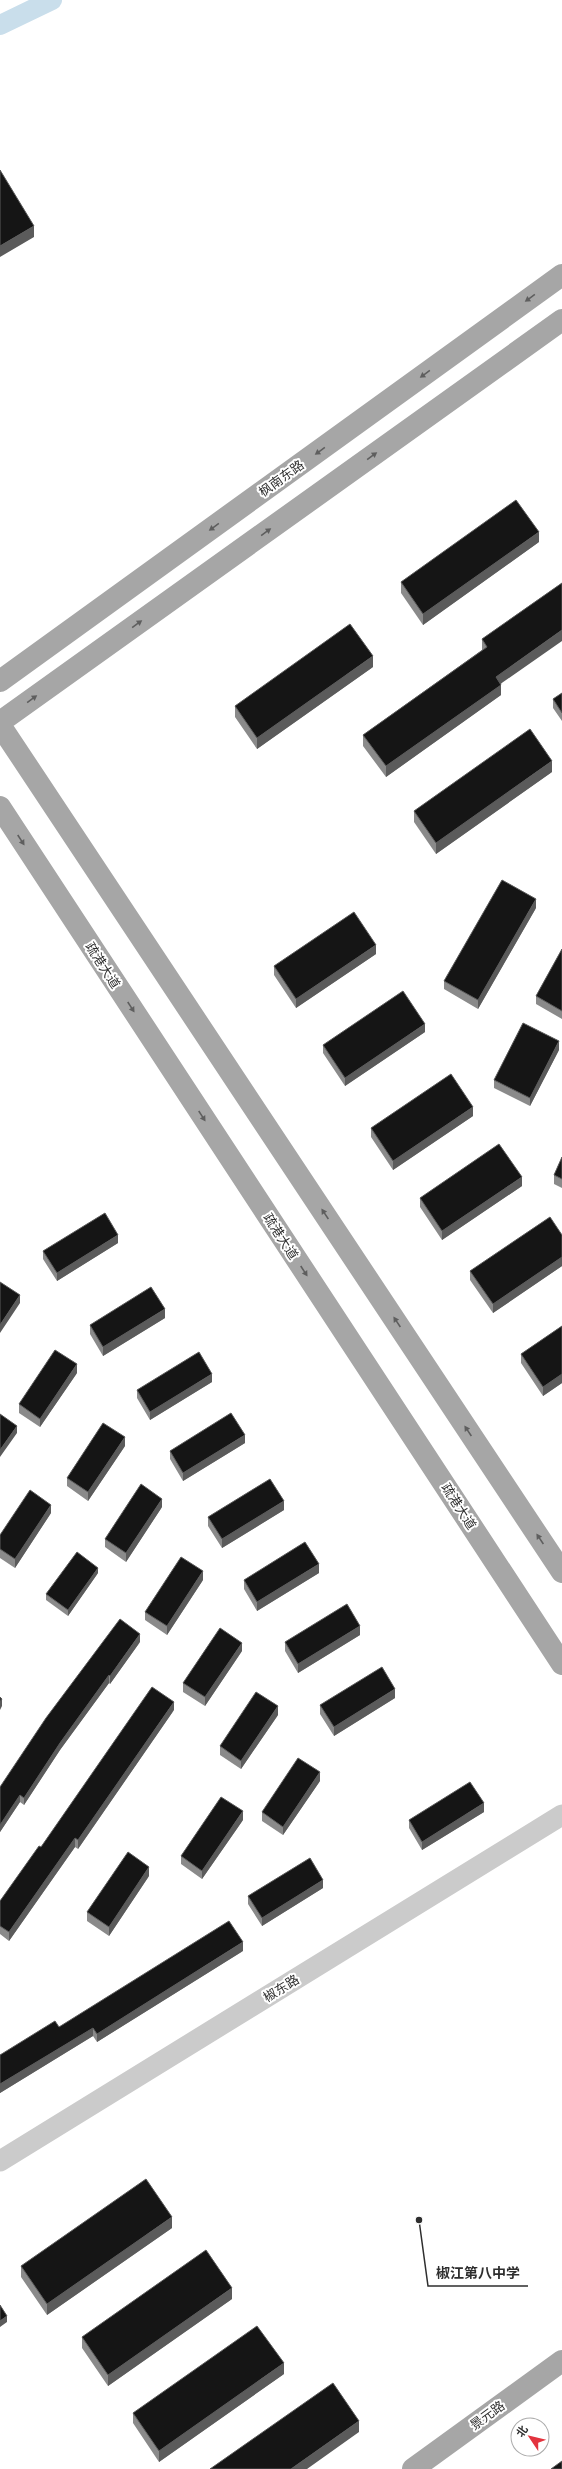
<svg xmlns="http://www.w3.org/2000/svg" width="562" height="2469" viewBox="0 0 562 2469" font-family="'Sofia Sans Condensed','Noto Sans SC',sans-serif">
<rect width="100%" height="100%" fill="#fff"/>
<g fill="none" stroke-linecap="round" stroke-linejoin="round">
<!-- canal -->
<path stroke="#c9deeb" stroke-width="20" d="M 0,25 L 52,0"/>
<!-- minor -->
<path stroke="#cbcbcb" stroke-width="21" d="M 0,2161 L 562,1815"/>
<!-- major -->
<path stroke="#a6a6a6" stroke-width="22" d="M 0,681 L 562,275
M 0,722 L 562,320
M 0,725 L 562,1572
M 0,807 L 562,1664
M 413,2469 L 562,2361"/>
</g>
<!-- wall -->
<path fill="#8a8a8a" d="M 539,542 L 423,625 L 401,593 L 401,582 Z
M 562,583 L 501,684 L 501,695 L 386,777 L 363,746 L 363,735 L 482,650 L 482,639 Z
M 373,667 L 257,749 L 235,717 L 235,706 Z
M 562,693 L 562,721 L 553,708 L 553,699 Z
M 552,772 L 436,854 L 414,822 L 414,811 Z
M 536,908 L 478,1009 L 444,989 L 444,981 Z
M 562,949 L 562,1019 L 536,1004 L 536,996 Z
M 376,954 L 296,1008 L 274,975 L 274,966 Z
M 425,1032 L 345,1086 L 323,1053 L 323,1045 Z
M 559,1050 L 530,1106 L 494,1088 L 494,1080 Z
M 473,1116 L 393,1170 L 371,1137 L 371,1128 Z
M 562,1157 L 562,1188 L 554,1184 L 554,1175 Z
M 522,1186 L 442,1240 L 420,1207 L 420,1198 Z
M 562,1235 L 562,1266 L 493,1313 L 470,1280 L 470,1271 Z
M 118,1243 L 57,1281 L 43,1259 L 43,1251 Z
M 165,1318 L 103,1356 L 90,1334 L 90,1325 Z
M 562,1326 L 562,1383 L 543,1396 L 521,1363 L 521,1354 Z
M 77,1373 L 40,1427 L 19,1413 L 19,1404 Z
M 212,1382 L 150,1420 L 137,1398 L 137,1390 Z
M 245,1443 L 183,1481 L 170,1459 L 170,1451 Z
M 125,1446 L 88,1501 L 67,1486 L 67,1478 Z
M 162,1507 L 126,1562 L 105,1547 L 105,1539 Z
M 284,1510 L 222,1548 L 208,1526 L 208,1517 Z
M 51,1513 L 15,1568 L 0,1558 L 0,1535 Z
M 98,1573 L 68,1616 L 46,1600 L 46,1594 Z
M 319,1573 L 257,1611 L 244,1589 L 244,1580 Z
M 203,1580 L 167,1635 L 145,1620 L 145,1612 Z
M 360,1635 L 298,1673 L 285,1651 L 285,1642 Z
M 140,1642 L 110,1684 L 109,1683 L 60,1750 L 24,1805 L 20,1802 L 0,1832 L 0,1787 Z
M 242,1651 L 205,1706 L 183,1692 L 183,1683 Z
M 395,1698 L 334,1736 L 320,1714 L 320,1705 Z
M 174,1710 L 78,1849 L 75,1847 L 9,1941 L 0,1934 L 0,1901 L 41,1847 Z
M 278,1715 L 241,1769 L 220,1755 L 220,1746 Z
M 320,1781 L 283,1835 L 262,1821 L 262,1812 Z
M 484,1812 L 422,1850 L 409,1828 L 409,1820 Z
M 243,1820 L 202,1879 L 181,1864 L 181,1856 Z
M 149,1876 L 109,1936 L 87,1921 L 87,1912 Z
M 323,1888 L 262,1926 L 248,1904 L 248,1896 Z
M 243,1951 L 97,2042 L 93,2036 L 0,2093 L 0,2055 L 59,2027 Z
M 172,2228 L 47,2315 L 21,2277 L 21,2266 Z
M 232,2299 L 108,2386 L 82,2348 L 82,2337 Z
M 284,2374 L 159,2462 L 133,2423 L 133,2413 Z"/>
<!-- shaded-wall -->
<path fill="#5b5b5b" d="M 34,226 L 34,237 L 0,257 L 0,246 Z
M 539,532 L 539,542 L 423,625 L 423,614 Z
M 562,630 L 562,641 L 496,687 L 496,677 Z
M 373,656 L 373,667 L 257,749 L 257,738 Z
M 501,685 L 501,695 L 386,777 L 386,766 Z
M 552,761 L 552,772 L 436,854 L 436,843 Z
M 536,899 L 536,908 L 478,1009 L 478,1000 Z
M 376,945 L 376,954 L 296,1008 L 296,999 Z
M 425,1024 L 425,1032 L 345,1086 L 345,1078 Z
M 559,1041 L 559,1050 L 530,1106 L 530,1098 Z
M 473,1107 L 473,1116 L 393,1170 L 393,1161 Z
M 522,1177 L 522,1186 L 442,1240 L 442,1231 Z
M 118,1235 L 118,1243 L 57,1281 L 57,1273 Z
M 562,1257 L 562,1266 L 493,1313 L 493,1304 Z
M 20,1295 L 20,1303 L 0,1333 L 0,1325 Z
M 165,1309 L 165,1318 L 103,1356 L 103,1347 Z
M 77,1364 L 77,1373 L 40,1427 L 40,1419 Z
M 212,1374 L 212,1382 L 150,1420 L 150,1412 Z
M 562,1374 L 562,1383 L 543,1396 L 543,1387 Z
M 17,1426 L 17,1433 L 0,1457 L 0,1450 Z
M 245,1435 L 245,1443 L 183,1481 L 183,1473 Z
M 125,1437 L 125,1446 L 88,1501 L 88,1492 Z
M 162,1499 L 162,1507 L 126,1562 L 126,1553 Z
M 284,1501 L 284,1510 L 222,1548 L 222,1539 Z
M 51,1505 L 51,1513 L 15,1568 L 15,1559 Z
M 319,1564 L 319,1573 L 257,1611 L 257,1602 Z
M 98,1568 L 98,1573 L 68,1616 L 68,1610 Z
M 203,1571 L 203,1580 L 167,1635 L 167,1626 Z
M 360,1626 L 360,1635 L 298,1673 L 298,1664 Z
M 140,1634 L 140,1642 L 110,1684 L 110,1676 Z
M 242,1643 L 242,1651 L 205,1706 L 205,1697 Z
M 109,1675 L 109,1683 L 60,1750 L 24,1805 L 24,1798 L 60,1743 Z
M 395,1689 L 395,1698 L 334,1736 L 334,1727 Z
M 2,1699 L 2,1706 L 0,1710 L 0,1702 Z
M 174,1702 L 174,1710 L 78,1849 L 78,1840 Z
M 278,1706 L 278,1715 L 241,1769 L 241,1761 Z
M 320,1772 L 320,1781 L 283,1835 L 283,1827 Z
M 20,1795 L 20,1802 L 0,1832 L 0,1825 Z
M 484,1803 L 484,1812 L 422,1850 L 422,1842 Z
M 243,1811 L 243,1820 L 202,1879 L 202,1871 Z
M 75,1838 L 75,1847 L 9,1941 L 9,1932 Z
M 149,1867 L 149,1876 L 109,1936 L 109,1927 Z
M 323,1880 L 323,1888 L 262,1926 L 262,1918 Z
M 243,1942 L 243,1951 L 97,2042 L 97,2034 Z
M 93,2028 L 93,2036 L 0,2093 L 0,2084 Z
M 172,2217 L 172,2228 L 47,2315 L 47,2304 Z
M 232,2288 L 232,2299 L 108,2386 L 108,2375 Z
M 7,2316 L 7,2322 L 0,2327 L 0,2321 Z
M 284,2363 L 284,2374 L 159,2462 L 159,2451 Z
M 359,2421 L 359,2432 L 307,2469 L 291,2469 Z"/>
<!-- building -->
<path fill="#151515" stroke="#5b5b5b" d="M 0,170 L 34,226 L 0,246 Z
M 516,500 L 539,532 L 423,614 L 401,582 Z
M 562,583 L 562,630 L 496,677 L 501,685 L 386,766 L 363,735 L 487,647 L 482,639 Z
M 350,624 L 373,656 L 257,738 L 235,706 Z
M 562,693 L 562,713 L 553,699 Z
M 530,729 L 552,761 L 436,843 L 414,811 Z
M 502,880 L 536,899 L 478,1000 L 444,981 Z
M 354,912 L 376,945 L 296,999 L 274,966 Z
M 562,949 L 562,1011 L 536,996 Z
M 403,991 L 425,1024 L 345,1078 L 323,1045 Z
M 523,1023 L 559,1041 L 530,1098 L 494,1080 Z
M 451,1074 L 473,1107 L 393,1161 L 371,1128 Z
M 499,1144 L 522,1177 L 442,1231 L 420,1198 Z
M 562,1157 L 562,1179 L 554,1175 Z
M 105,1213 L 118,1235 L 57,1273 L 43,1251 Z
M 550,1217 L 562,1235 L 562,1257 L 493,1304 L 470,1271 Z
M 0,1282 L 20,1295 L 0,1325 Z
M 151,1287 L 165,1309 L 103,1347 L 90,1325 Z
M 562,1326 L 562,1374 L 543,1387 L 521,1354 Z
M 55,1350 L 77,1364 L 40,1419 L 19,1404 Z
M 199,1352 L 212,1374 L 150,1412 L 137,1390 Z
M 231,1413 L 245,1435 L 183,1473 L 170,1451 Z
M 0,1414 L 17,1426 L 0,1450 Z
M 103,1423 L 125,1437 L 88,1492 L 67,1478 Z
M 270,1479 L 284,1501 L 222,1539 L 208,1517 Z
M 141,1484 L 162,1499 L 126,1553 L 105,1539 Z
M 30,1490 L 51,1505 L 15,1559 L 0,1549 L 0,1535 Z
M 305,1542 L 319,1564 L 257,1602 L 244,1580 Z
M 77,1552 L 98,1568 L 68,1610 L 46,1594 Z
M 181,1557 L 203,1571 L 167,1626 L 145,1612 Z
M 347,1604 L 360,1626 L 298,1664 L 285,1642 Z
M 120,1619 L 140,1634 L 110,1676 L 109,1675 L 60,1743 L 24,1798 L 20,1795 L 0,1825 L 0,1787 L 46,1718 Z
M 220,1628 L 242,1643 L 205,1697 L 183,1683 Z
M 382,1667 L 395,1689 L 334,1727 L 320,1705 Z
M 152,1687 L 174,1702 L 78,1840 L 75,1838 L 9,1932 L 0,1926 L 0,1901 L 39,1846 L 41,1847 Z
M 256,1692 L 278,1706 L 241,1761 L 220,1746 Z
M 0,1697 L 2,1699 L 0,1702 Z
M 298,1758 L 320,1772 L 283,1827 L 262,1812 Z
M 470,1782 L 484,1803 L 422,1842 L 409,1820 Z
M 221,1797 L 243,1811 L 202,1871 L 181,1856 Z
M 128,1852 L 149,1867 L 109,1927 L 87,1912 Z
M 310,1858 L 323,1880 L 262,1918 L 248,1896 Z
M 229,1921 L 243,1942 L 97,2034 L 93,2028 L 0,2084 L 0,2055 L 55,2021 L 59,2027 Z
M 146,2179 L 172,2217 L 47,2304 L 21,2266 Z
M 206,2250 L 232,2288 L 108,2375 L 82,2337 Z
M 0,2305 L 7,2316 L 0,2321 Z
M 257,2326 L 284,2363 L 159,2451 L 133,2413 Z
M 333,2383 L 359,2421 L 291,2469 L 210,2469 Z
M 562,2461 L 562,2469 L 551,2469 Z"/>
<!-- one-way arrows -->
<defs><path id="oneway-solid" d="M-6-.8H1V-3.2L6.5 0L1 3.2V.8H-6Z"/></defs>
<g fill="#5e5e5e">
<use href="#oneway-solid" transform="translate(530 298) rotate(144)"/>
<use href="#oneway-solid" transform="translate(425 374) rotate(144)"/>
<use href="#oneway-solid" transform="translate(320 451) rotate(144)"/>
<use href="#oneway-solid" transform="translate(372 456) rotate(-36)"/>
<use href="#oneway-solid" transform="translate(214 527) rotate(144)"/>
<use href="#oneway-solid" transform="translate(266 532) rotate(-36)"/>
<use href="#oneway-solid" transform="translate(137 624) rotate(-36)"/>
<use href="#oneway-solid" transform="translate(32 699) rotate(-36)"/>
<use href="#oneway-solid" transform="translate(21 840) rotate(57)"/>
<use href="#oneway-solid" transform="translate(131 1007) rotate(57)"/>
<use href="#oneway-solid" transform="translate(202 1116) rotate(57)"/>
<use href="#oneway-solid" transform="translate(325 1214) rotate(-124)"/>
<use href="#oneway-solid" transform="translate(304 1271) rotate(57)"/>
<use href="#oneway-solid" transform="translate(397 1322) rotate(-124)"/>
<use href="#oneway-solid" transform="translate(468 1431) rotate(-124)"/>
<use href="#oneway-solid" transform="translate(540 1539) rotate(-124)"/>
</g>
<g text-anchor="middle" stroke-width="4" stroke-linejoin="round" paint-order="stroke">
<!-- street labels -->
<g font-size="13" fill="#2e2e2e" stroke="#fff">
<text transform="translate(281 478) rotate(-36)" y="5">枫南东路</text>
<text transform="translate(103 965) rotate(57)" y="5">疏港大道</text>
<text transform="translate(281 1236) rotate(57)" y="5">疏港大道</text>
<text transform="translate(459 1506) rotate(57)" y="5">疏港大道</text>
<text transform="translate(281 1988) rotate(-32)" y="5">椒东路</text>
<text transform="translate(487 2415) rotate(-36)" y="5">景元路</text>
</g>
</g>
<!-- callouts -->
<path fill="none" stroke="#2e2e2e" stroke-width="1.5" d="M419 2220L428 2286H528"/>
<circle fill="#2e2e2e" stroke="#fff" stroke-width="1.5" cx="419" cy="2220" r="4"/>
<g font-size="14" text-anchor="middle" font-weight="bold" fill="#2e2e2e" stroke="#fff" stroke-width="4" stroke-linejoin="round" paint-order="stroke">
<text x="478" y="2278">椒江第八中学</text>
</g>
<!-- north arrow -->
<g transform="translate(530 2437) rotate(305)"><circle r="19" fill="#ffffff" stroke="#ababab"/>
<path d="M0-3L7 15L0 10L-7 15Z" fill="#e3333e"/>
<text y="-6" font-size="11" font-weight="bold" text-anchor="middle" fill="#2e2e2e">北</text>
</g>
</svg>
